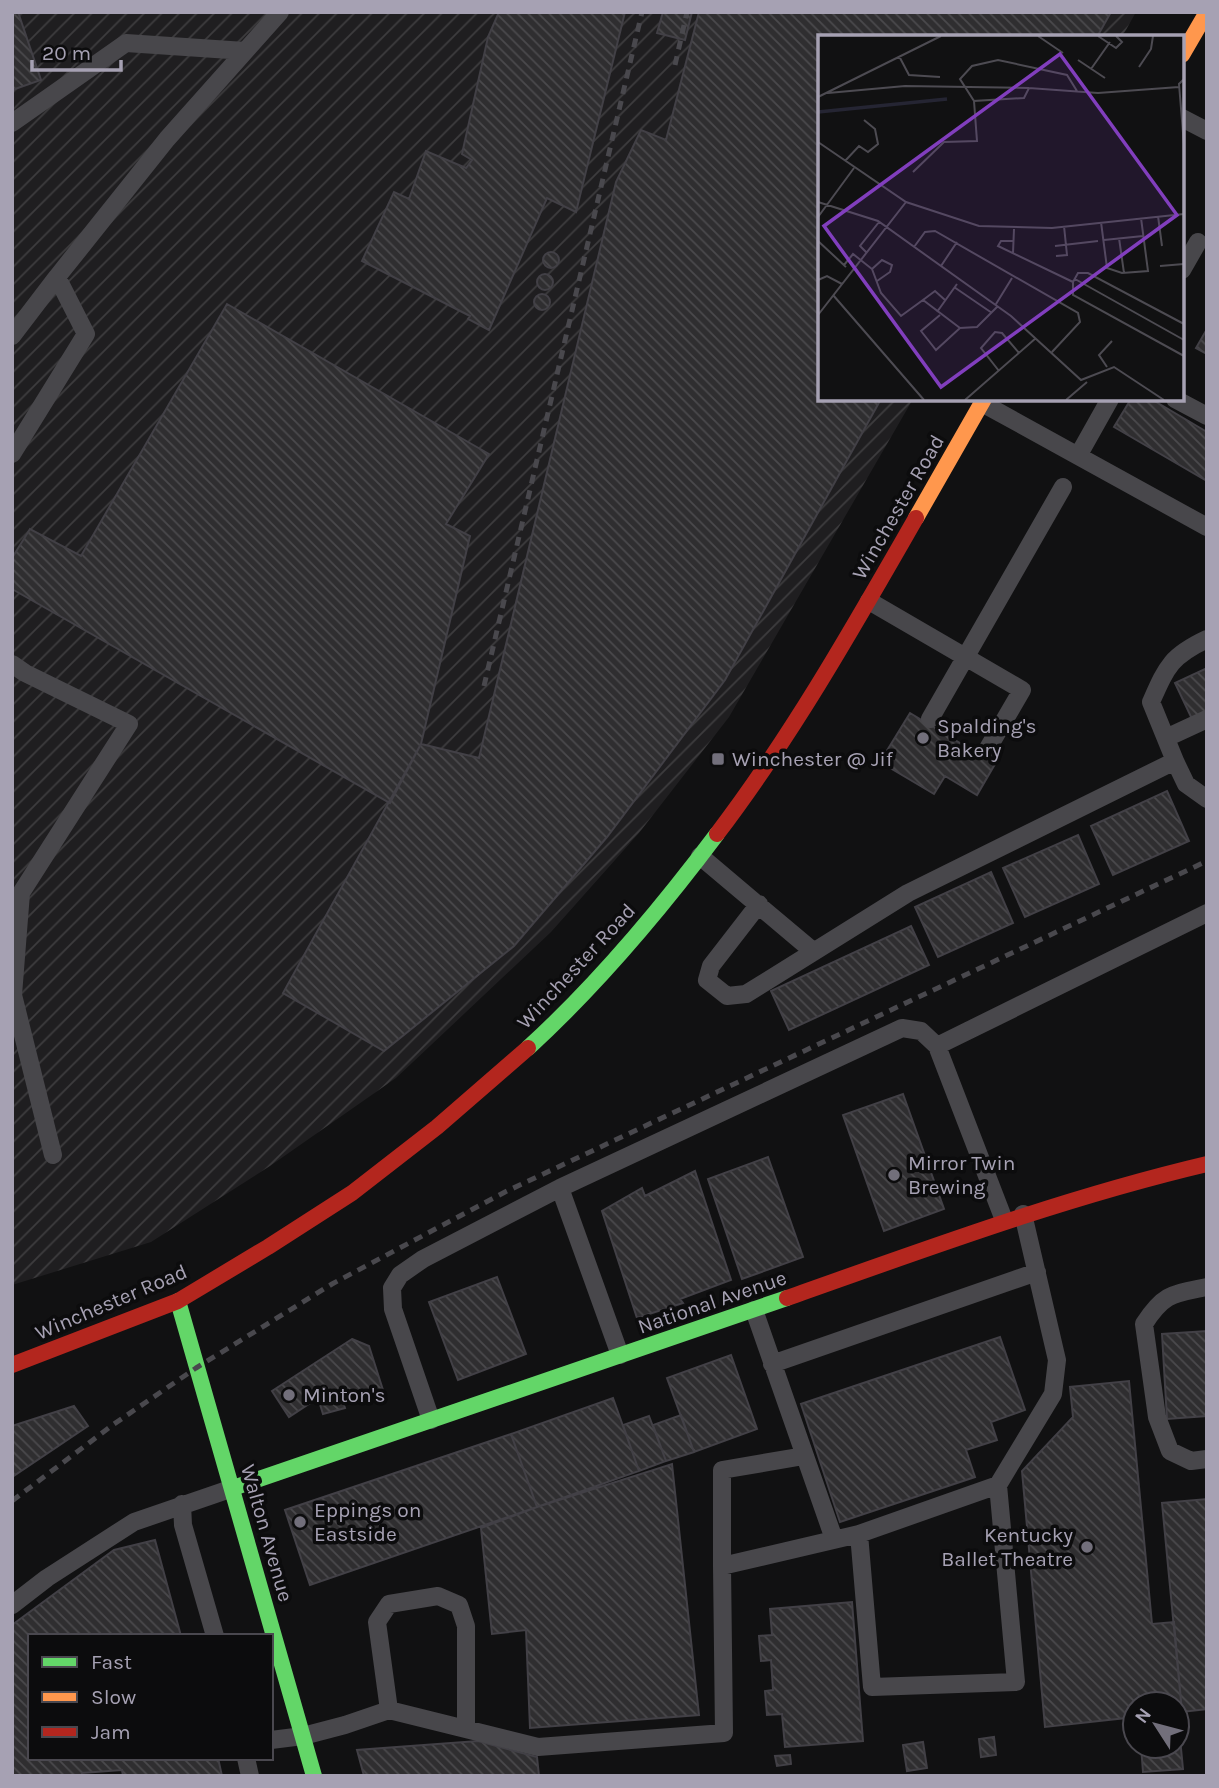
<svg xmlns="http://www.w3.org/2000/svg" width="1219" height="1788" viewBox="0 0 1219 1788" font-family="Karla,sans-serif">
<defs>
<pattern id="industrial-furrows" width="10" height="10" patternUnits="userSpaceOnUse" patternTransform="scale(1.75)"><rect width="10" height="10" fill="#1f1e20"/><path d="M-1 1l2-2M0 10L10 0M9 11l2-2" fill="none" stroke="#3d3c3e"/></pattern>
<pattern id="building-back-hatch" width="6" height="6" patternUnits="userSpaceOnUse" patternTransform="scale(1.75)"><rect width="6" height="6" fill="#2f2e30"/><path d="M-1 5l2 2M0 0l6 6M5-1l2 2" fill="none" stroke="#4a494c"/></pattern>
</defs>
<rect width="100%" height="100%" fill="#111112"/>
<!-- industrial -->
<path fill="url(#industrial-furrows)" d="M 12,12 L 1136,12 L 1122,37 L 820,37 L 820,399 L 913,399 L 729,717 L 639,833 L 551,932 L 396,1078 L 270,1166 L 151,1242 L 12,1285 Z"/>
<!-- building -->
<path fill="url(#building-back-hatch)" stroke="#424046" stroke-width="2" d="M 12,12 L 18,12 L 41,80 L 12,90 Z
M 499,12 L 625,12 L 576,212 L 547,198 L 489,330 L 468,319 L 470,316 L 362,261 L 394,192 L 409,199 L 426,151 L 466,168 L 472,160 L 462,154 L 488,37 Z
M 663,12 L 692,12 L 685,40 L 657,33 Z
M 699,12 L 1111,12 L 1097,37 L 820,37 L 820,399 L 881,399 L 725,680 L 607,837 L 514,946 L 384,1051 L 283,993 L 421,744 L 479,758 L 616,182 L 641,130 L 666,140 Z
M543 260a8 8 0 1 1 16 0a8 8 0 1 1-16 0Z
M537 282a8 8 0 1 1 16 0a8 8 0 1 1-16 0Z
M534 302a8 8 0 1 1 16 0a8 8 0 1 1-16 0Z
M 227,304 L 489,454 L 446,524 L 470,536 L 421,744 L 390,803 L 12,589 L 12,558 L 30,529 L 81,556 Z
M 1207,329 L 1207,354 L 1196,348 Z
M 1131,399 L 1151,399 L 1207,432 L 1207,481 L 1114,427 Z
M 1207,668 L 1207,712 L 1192,719 L 1175,683 Z
M 910,713 L 995,764 L 977,795 L 945,776 L 934,794 L 880,762 Z
M 1167,791 L 1189,841 L 1113,875 L 1091,826 Z
M 1078,835 L 1099,884 L 1025,917 L 1003,868 Z
M 991,872 L 1013,923 L 938,957 L 915,907 Z
M 911,926 L 929,965 L 789,1030 L 771,991 Z
M 903,1094 L 944,1209 L 884,1231 L 843,1115 Z
M 768,1157 L 803,1257 L 742,1279 L 708,1179 Z
M 695,1171 L 731,1280 L 680,1299 L 683,1303 L 637,1318 L 602,1211 L 642,1188 L 645,1196 Z
M 497,1277 L 526,1354 L 458,1380 L 429,1302 Z
M 1207,1331 L 1207,1416 L 1167,1419 L 1162,1334 Z
M 1000,1337 L 1025,1410 L 991,1422 L 997,1440 L 966,1450 L 975,1477 L 840,1522 L 801,1404 Z
M 352,1339 L 369,1346 L 383,1390 L 343,1402 L 345,1408 L 323,1414 L 318,1398 L 289,1417 L 272,1391 Z
M 731,1355 L 757,1429 L 694,1452 L 667,1378 Z
M 1129,1381 L 1152,1624 L 1174,1622 L 1182,1712 L 1177,1712 L 1177,1704 L 1135,1704 L 1135,1717 L 1045,1727 L 1022,1471 L 1073,1417 L 1070,1387 Z
M 613,1398 L 639,1471 L 537,1507 L 511,1434 Z
M 74,1406 L 88,1426 L 12,1477 L 12,1426 Z
M 681,1415 L 694,1452 L 666,1461 L 653,1425 Z
M 649,1416 L 666,1461 L 639,1471 L 623,1425 Z
M 511,1434 L 537,1507 L 310,1585 L 285,1510 Z
M 672,1464 L 699,1715 L 530,1728 L 526,1630 L 492,1634 L 481,1528 L 537,1507 Z
M 1207,1499 L 1207,1709 L 1182,1712 L 1162,1503 Z
M 155,1540 L 181,1636 L 30,1636 L 30,1758 L 218,1758 L 222,1776 L 123,1776 L 122,1770 L 82,1773 L 82,1776 L 12,1776 L 12,1625 L 114,1550 Z
M 852,1602 L 863,1741 L 785,1747 L 782,1714 L 767,1715 L 765,1691 L 773,1690 L 771,1660 L 761,1661 L 759,1636 L 772,1635 L 770,1609 Z
M 1177,1728 L 1179,1728 L 1183,1769 L 1143,1772 L 1141,1746 L 1177,1746 Z
M 994,1737 L 996,1755 L 981,1757 L 979,1739 Z
M 478,1741 L 537,1757 L 539,1776 L 364,1776 L 357,1750 Z
M 923,1742 L 927,1768 L 907,1771 L 903,1745 Z
M 790,1755 L 791,1764 L 777,1766 L 775,1756 Z"/>
<g fill="none" stroke-linecap="round" stroke-linejoin="round">
<!-- lane -->
<path stroke="#48474b" stroke-width="18" d="M 1182,118 L 1207,131
M 12,123 L 126,43 L 245,51
M 1182,270 L 1198,242
M 12,336 L 57,277
M 1175,399 L 1207,416
M 982,403 L 1207,527
M 12,454 L 86,334 L 57,277 L 167,139 L 280,12
M 1078,456 L 1110,399
M 869,601 L 1022,690 L 987,750
M 12,664 L 25,673 L 129,724 L 21,893 L 13,995 L 53,1155
M 930,719 L 1063,487
M 1166,738 L 1207,719
M 1175,761 L 1151,702 C 1167,666 1171,656 1207,639
M 700,856 L 814,952
M 759,904 L 711,966 L 707,980 L 727,996 L 746,994 L 908,893 L 1175,761 L 1186,784 L 1207,799
M 937,1046 L 1207,913
M 560,1188 L 620,1355
M 1207,1287 C 1173,1294 1164,1293 1144,1324 L 1157,1417 L 1170,1451 L 1191,1461 L 1207,1459
M 754,1310 L 834,1539
M 772,1364 L 1037,1272
M 431,1420 L 393,1309 L 392,1288 L 400,1275 L 423,1259 L 560,1188 L 902,1028 L 921,1031 L 937,1046 L 1004,1220
M 182,1504 L 183,1525 L 215,1636
M 859,1534 L 872,1687 L 1016,1682 L 998,1485
M 722,1566 L 722,1470 L 804,1456
M 12,1605 L 47,1578 L 134,1522 L 233,1488
M 389,1710 L 377,1622 L 389,1604 L 438,1596 L 459,1605 L 466,1626 L 466,1727
M 271,1740 L 303,1736 L 345,1725 L 389,1710 L 538,1747 L 724,1733 L 722,1566 L 859,1534 L 998,1485 L 1053,1394 L 1057,1360 L 1023,1214
M 246,1758 L 250,1776"/>
<!-- fast -->
<path stroke="#63d668" stroke-width="16" d="M 528,1048 C 598,984 660,910 717,834
M 178,1301 L 314,1776
M 233,1488 L 787,1298"/>
<!-- slow -->
<path stroke="#ff974d" stroke-width="16" d="M 1182,55 L 1207,12
M 916,518 L 984,399"/>
<!-- jam -->
<path stroke="#b3261e" stroke-width="16" d="M 717,834 C 793,734 854,626 916,518
M 787,1298 C 926,1249 1063,1198 1207,1164
M 12,1365 L 178,1301 L 268,1247 L 352,1193 L 437,1127 L 528,1048"/>
<!-- rail -->
<path stroke="#49484d" stroke-width="5" stroke-dasharray="9 7" stroke-linecap="butt" d="M 675,65 L 687,12
M 484,686 L 642,12
M 12,1501 L 114,1424 L 196,1368 L 332,1284 L 505,1192 L 1207,861"/>
</g>
<!-- markers -->
<g fill="#726f7b" stroke="#0c0c0d" stroke-width="2.5">
<circle cx="923" cy="738" r="7"/>
<rect x="711" y="752" width="14" height="14" rx="3.5"/>
<circle cx="894" cy="1175" r="7"/>
<circle cx="289" cy="1395" r="7"/>
<circle cx="300" cy="1522" r="7"/>
<circle cx="1087" cy="1547" r="7"/>
</g>
<g text-anchor="middle" stroke-width="7" stroke-linejoin="round" paint-order="stroke">
<!-- street labels -->
<g font-size="21" fill="#a6a1b3" stroke="#0c0c0d">
<text transform="translate(898 507) rotate(-60)" y="7">Winchester Road</text>
<text transform="translate(576 966) rotate(-47)" y="7">Winchester Road</text>
<text transform="translate(111 1302) rotate(-23)" y="7">Winchester Road</text>
<text transform="translate(712 1302) rotate(-19)" y="7">National Avenue</text>
<text transform="translate(267 1533) rotate(74)" y="7">Walton Avenue</text>
</g>
<!-- poi labels -->
<g font-size="21" fill="#a6a1b3" stroke="#0c0c0d" text-anchor="start">
<text x="937" y="733">Spalding's<tspan x="937" dy="24">Bakery</tspan></text>
<text x="732" y="766">Winchester @ Jif</text>
<text x="908" y="1170">Mirror Twin<tspan x="908" dy="24">Brewing</tspan></text>
<text x="303" y="1402">Minton's</text>
<text x="314" y="1517">Eppings on<tspan x="314" dy="24">Eastside</tspan></text>
<text x="1073" y="1542" text-anchor="end">Kentucky<tspan x="1073" dy="24">Ballet Theatre</tspan></text>
</g>
</g>
<!-- overview -->
<g transform="translate(818 35)">
<rect width="366" height="366" fill="#111112"/>
<path fill="none" stroke="#252533" stroke-width="3.5" d="M 0,77 L 129,64"/>
<path fill="none" stroke="#4d4b52" stroke-width="2" d="M 220,1 L 245,18M 280,1 L 298,13 L 304,7 L 298,1M 81,21 L 91,40 L 122,42M 260,25 L 287,43M 321,32 L 333,14 L 335,1M 273,34 L 292,7M 366,44 L 361,49 L 366,110M 10,58 L 87,51 L 211,53M 0,62 L 123,1M 156,66 L 142,44 L 154,31 L 180,25 L 249,40 L 259,56M 0,107 L 88,167 L 161,191 L 234,193 L 366,179M 27,126 L 41,111 L 50,117 L 60,109 L 57,94 L 46,85M 95,137 L 126,107 L 159,106 L 156,66 L 206,63 L 211,53 L 280,58 L 361,52M 0,167 L 60,186 L 193,281 L 263,345 L 296,332 L 346,365M 340,181 L 344,211M 0,182 L 36,133M 283,187 L 289,233 L 304,238 L 330,236 L 323,183M 301,203 L 306,238M 286,205 L 325,201M 0,206 L 28,232M 196,206 L 183,206 L 180,211 L 255,247 L 255,260 L 366,321M 237,211 L 280,206M 96,212 L 107,197 L 117,196 L 260,278 L 262,287 L 234,317M 48,217 L 42,211 L 61,187M 195,218 L 196,194M 238,221 L 249,220 L 246,191M 26,230 L 35,219 L 54,234 L 63,258 L 83,281 L 105,265 L 142,293 L 159,292 L 180,271M 123,231 L 139,207M 342,231 L 366,229M 54,234 L 64,225 L 74,230 L 72,237 L 59,246M 257,244 L 366,305M 0,245 L 9,241 L 24,249M 255,247 L 260,238 L 270,238 L 366,289M 136,252 L 174,278M 15,260 L 106,365M 105,265 L 117,256 L 127,265M 178,269 L 194,243M 119,277 L 139,249M 0,280 L 88,167M 122,280 L 103,296 L 118,315 L 142,293M 289,332 L 281,320 L 294,306M 181,336 L 163,313 L 177,297 L 184,298 L 201,318M 147,365 L 218,303M 248,365 L 269,347"/>
<path fill="#813ebd" fill-opacity="0.15" stroke="#813ebd" stroke-width="3.5" d="M 242,19 L 359,180 L 123,352 L 6,191 Z"/>
<rect width="366" height="366" fill="none" stroke="#a6a1b3" stroke-width="3.5"/>
</g>
<!-- border -->
<rect width="1219" height="1788" fill="none" stroke="#a6a1b3" stroke-width="28"/>
<!-- legend -->
<rect x="28" y="1634" width="245" height="126" fill="#0c0c0d" stroke="#4a484f" stroke-width="2"/>
<rect x="42" y="1657" width="35" height="10" fill="#63d668" stroke="#4a484f" stroke-width="2"/>
<text x="91" y="1669" font-size="21" fill="#a6a1b3">Fast</text>
<rect x="42" y="1692" width="35" height="10" fill="#ff974d" stroke="#4a484f" stroke-width="2"/>
<text x="91" y="1704" font-size="21" fill="#a6a1b3">Slow</text>
<rect x="42" y="1727" width="35" height="10" fill="#b3261e" stroke="#4a484f" stroke-width="2"/>
<text x="91" y="1739" font-size="21" fill="#a6a1b3">Jam</text>
<!-- north arrow -->
<g transform="translate(1156 1725) rotate(306)"><circle r="33" fill="#0c0c0d" stroke="#4a484f" stroke-width="2"/>
<path d="M0-5L12 26L0 18L-12 26Z" fill="#726f7b"/>
<text y="-10" font-size="19" font-weight="bold" text-anchor="middle" fill="#a6a1b3">N</text>
</g>
<!-- scale -->
<path d="M32 60v10h89v-10" fill="none" stroke="#a6a1b3" stroke-width="3.5"/>
<text x="42" y="60" font-size="21" fill="#a6a1b3" stroke="#0c0c0d" stroke-width="5" paint-order="stroke">20 m</text>
</svg>
